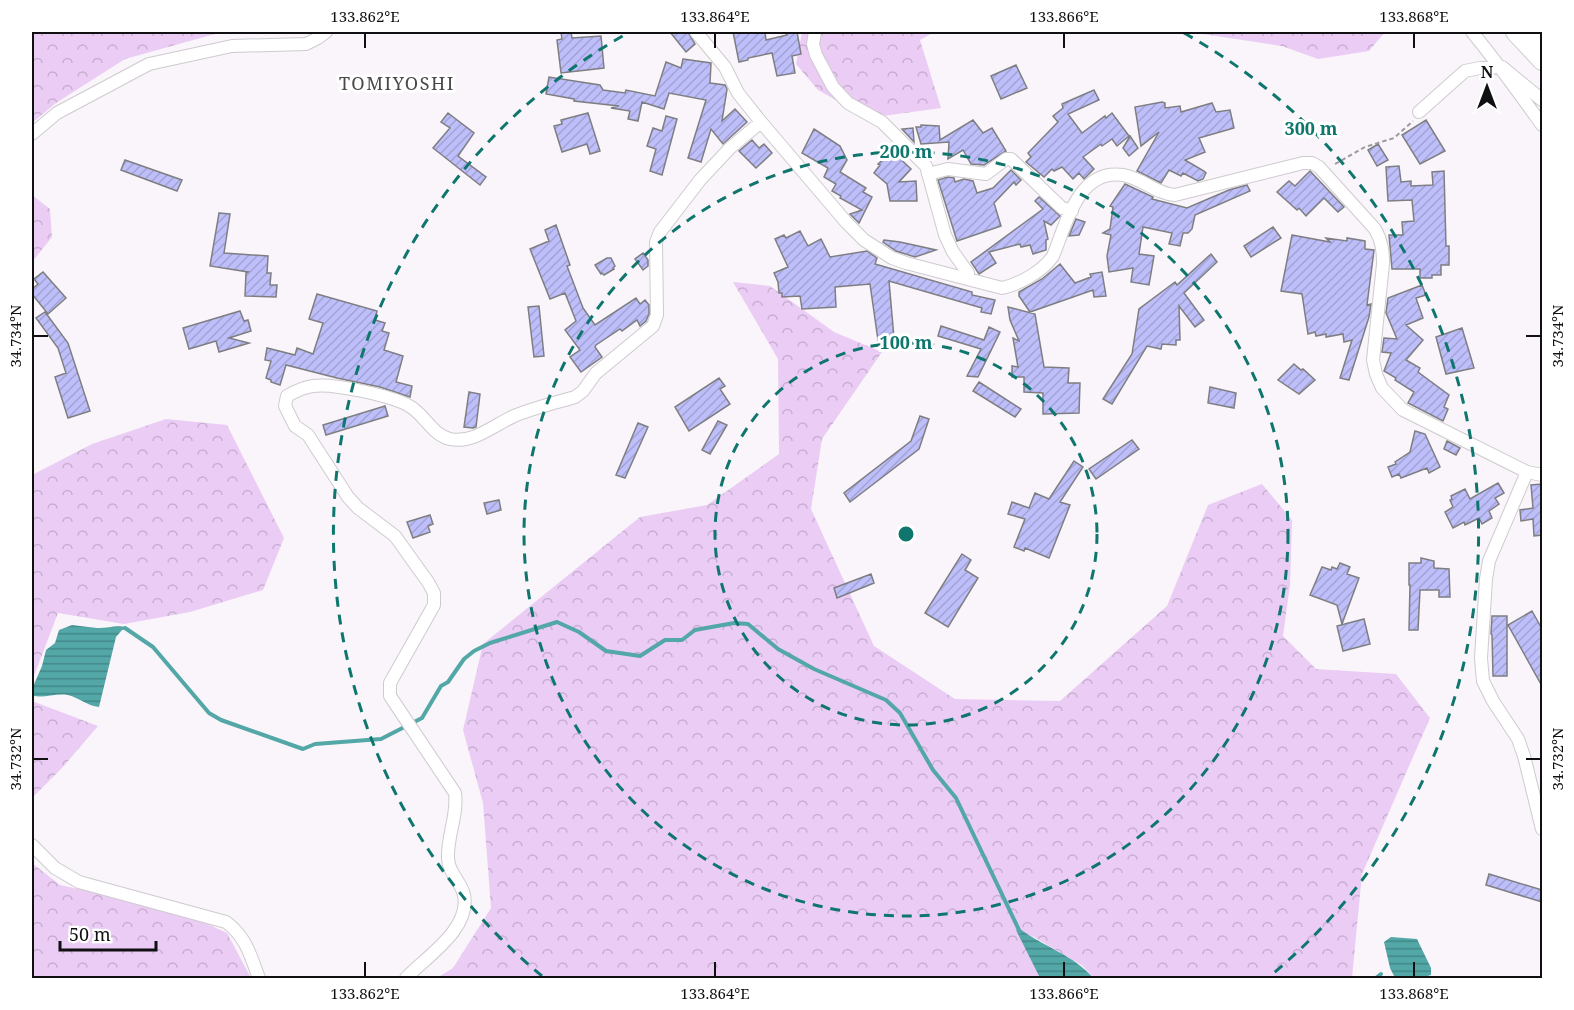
<svg xmlns="http://www.w3.org/2000/svg" width="1574" height="1010" viewBox="0 0 1574 1010" font-family="'Noto Serif',serif">
<defs>
<pattern id="forest-crowns" width="20" height="18" patternUnits="userSpaceOnUse" patternTransform="scale(1.5)"><rect width="20" height="18" fill="#ebccf5"/><path d="M2 6a3 3 0 1 1 6 0M12 15a3 3 0 1 1 6 0" fill="none" stroke="#c8aed1"/></pattern>
<pattern id="water-rules" width="6" height="5" patternUnits="userSpaceOnUse" patternTransform="scale(1.5)"><rect width="6" height="5" fill="#53a7a7"/><path d="M0 2.5h6" fill="none" stroke="#438687"/></pattern>
<pattern id="building-hatch" width="6" height="6" patternUnits="userSpaceOnUse" patternTransform="scale(1.5)"><rect width="6" height="6" fill="#bebffa"/><path d="M-1 1l2-2M0 6l6-6M5 7l2-2" fill="none" stroke="#a2a3d5"/></pattern>
</defs>
<rect width="100%" height="100%" fill="#f9f5fa"/>
<!-- forest -->
<path fill="url(#forest-crowns)" d="M 32,32 L 222,32 L 125,59 L 56,103 L 32,123 Z
M 802,32 L 934,32 L 920,40 L 941,108 L 868,118 L 818,90 L 796,64 Z
M 1190,32 L 1385,32 L 1369,51 L 1318,59 L 1282,46 Z
M 32,195 L 50,209 L 52,237 L 32,262 Z
M 733,282 L 770,286 L 834,332 L 882,352 L 822,439 L 811,509 L 874,646 L 955,699 L 1060,701 L 1167,606 L 1208,505 L 1262,484 L 1292,520 L 1290,585 L 1283,636 L 1316,669 L 1396,674 L 1430,718 L 1362,874 L 1352,978 L 1093,978 L 1083,966 L 1034,937 L 1017,930 L 1040,978 L 437,978 L 453,968 L 491,908 L 483,803 L 463,730 L 483,644 L 640,517 L 707,505 L 779,454 L 778,359 Z
M 166,419 L 227,425 L 284,538 L 263,590 L 190,612 L 124,624 L 58,613 L 32,681 L 32,475 L 92,444 Z
M 32,701 L 98,726 L 62,768 L 32,798 Z
M 32,863 L 60,885 L 179,911 L 227,933 L 251,978 L 32,978 Z"/>
<!-- water -->
<path fill="url(#water-rules)" d="M 72,625 C 80,626 88,627 97,628 C 108,629 119,623 130,629 L 122,630 L 116,637 L 99,707 C 88,706 79,698 68,695 C 56,693 45,698 34,696 L 32,690 L 35,682 L 42,666 L 46,650 L 55,643 L 59,630 Z
M 1020,929 C 1044,947 1074,955 1093,978 L 1040,978 L 1016,930 Z
M 1391,937 L 1417,939 L 1431,968 L 1431,975 C 1418,980 1408,976 1395,978 L 1390,968 L 1384,942 Z"/>
<g fill="none" stroke-linecap="round" stroke-linejoin="round">
<!-- stream -->
<path stroke="#53a7a7" stroke-width="4" d="M 125,628 L 153,647 L 209,713 L 221,720 L 303,749 L 315,744 L 381,739 L 422,718 L 441,686 L 448,682 L 464,659 L 474,651 L 490,643 L 557,622 L 579,632 L 606,651 L 640,656 L 665,640 L 682,640 L 695,630 L 734,623 L 748,624 L 778,649 L 814,669 L 886,700 L 900,713 L 933,770 L 956,798 L 1020,932
M 1376,978 L 1381,974"/>
</g>
<!-- building -->
<path fill="url(#building-hatch)" stroke="#7e7e82" stroke-width="1.5" d="M 561,32 L 571,32 L 572,38 L 601,36 L 604,68 L 561,73 L 557,40 L 562,39 Z
M 670,32 L 688,32 L 695,44 L 686,52 Z
M 733,32 L 765,32 L 766,40 L 787,35 L 786,32 L 797,32 L 801,54 L 792,56 L 795,73 L 777,76 L 772,53 L 748,58 L 748,60 L 739,62 Z
M 683,59 L 711,63 L 710,83 L 725,85 L 727,89 L 722,121 L 735,109 L 747,122 L 723,144 L 711,129 L 701,162 L 688,158 L 706,100 L 669,93 L 664,109 L 642,102 L 638,121 L 628,119 L 630,111 L 611,108 L 619,106 L 574,101 L 574,99 L 546,94 L 549,77 L 600,85 L 603,90 L 625,93 L 626,90 L 655,96 L 666,62 L 681,68 Z
M 1016,65 L 1027,88 L 1001,99 L 991,76 Z
M 1094,90 L 1099,100 L 1068,114 L 1082,133 L 1105,116 L 1106,118 L 1112,113 L 1129,136 L 1117,146 L 1112,139 L 1102,146 L 1101,144 L 1083,157 L 1094,169 L 1084,179 L 1079,173 L 1073,179 L 1062,167 L 1054,171 L 1052,169 L 1044,177 L 1026,162 L 1031,157 L 1028,153 L 1058,122 L 1053,116 L 1063,108 L 1062,104 Z
M 1162,102 L 1165,103 L 1165,108 L 1180,106 L 1181,112 L 1212,103 L 1216,112 L 1230,110 L 1234,128 L 1199,138 L 1205,152 L 1185,160 L 1204,171 L 1206,173 L 1203,179 L 1198,181 L 1183,173 L 1181,176 L 1169,170 L 1161,183 L 1137,171 L 1159,132 L 1141,146 L 1135,107 Z
M 448,113 L 474,133 L 458,156 L 486,177 L 480,185 L 433,148 L 450,128 L 441,122 Z
M 588,113 L 600,151 L 590,154 L 587,144 L 562,152 L 554,126 L 562,124 L 561,120 Z
M 666,116 L 677,119 L 662,175 L 650,171 L 656,149 L 647,146 L 653,128 L 662,131 Z
M 973,120 L 983,133 L 992,128 L 1006,151 L 984,165 L 971,164 L 963,150 L 948,159 L 949,142 L 921,144 L 916,127 L 921,127 L 921,125 L 939,126 L 940,140 Z
M 1426,120 L 1445,151 L 1420,164 L 1402,135 Z
M 913,128 L 914,142 L 902,129 Z
M 814,129 L 840,146 L 847,160 L 840,172 L 866,188 L 863,192 L 872,197 L 859,223 L 850,214 L 862,210 L 840,198 L 841,196 L 832,191 L 836,184 L 824,177 L 828,168 L 802,153 Z
M 1130,136 L 1138,148 L 1129,156 L 1123,148 Z
M 752,140 L 759,148 L 764,144 L 772,153 L 756,168 L 739,151 Z
M 1378,144 L 1388,160 L 1377,166 L 1368,150 Z
M 892,151 L 911,169 L 899,182 L 916,181 L 917,201 L 890,201 L 887,184 L 874,173 L 880,165 L 878,164 Z
M 125,160 L 182,180 L 177,191 L 121,170 Z
M 1399,166 L 1401,182 L 1411,181 L 1411,186 L 1433,185 L 1432,172 L 1444,171 L 1446,246 L 1449,246 L 1449,265 L 1441,265 L 1441,275 L 1432,275 L 1432,278 L 1420,278 L 1420,269 L 1392,269 L 1389,235 L 1403,235 L 1402,222 L 1414,221 L 1412,200 L 1388,201 L 1386,167 Z
M 1011,170 L 1021,180 L 1016,185 L 1014,182 L 994,203 L 1001,226 L 957,241 L 938,180 L 948,177 L 954,178 L 955,182 L 964,179 L 973,181 L 977,193 L 993,188 Z
M 1310,171 L 1344,207 L 1338,212 L 1324,198 L 1306,216 L 1299,208 L 1297,210 L 1277,192 L 1289,181 L 1295,186 Z
M 1125,184 L 1153,197 L 1152,199 L 1187,208 L 1229,190 L 1247,185 L 1250,191 L 1195,215 L 1192,229 L 1188,233 L 1183,233 L 1180,246 L 1169,244 L 1172,233 L 1143,227 L 1139,254 L 1154,256 L 1149,285 L 1131,282 L 1133,268 L 1109,272 L 1107,256 L 1111,235 L 1103,233 L 1110,229 L 1113,207 L 1110,206 Z
M 1039,197 L 1060,216 L 1051,225 L 1044,221 L 1048,239 L 1046,240 L 1046,250 L 1033,254 L 1030,245 L 1021,247 L 1020,244 L 989,252 L 996,263 L 979,274 L 971,262 L 1043,209 L 1035,201 Z
M 219,213 L 230,214 L 224,253 L 268,256 L 267,273 L 271,273 L 270,285 L 277,285 L 276,297 L 245,296 L 246,273 L 248,272 L 210,266 Z
M 1076,219 L 1085,222 L 1079,235 L 1069,236 Z
M 556,225 L 570,265 L 567,266 L 583,308 L 595,325 L 636,298 L 640,304 L 645,300 L 649,305 L 649,314 L 646,321 L 640,326 L 637,320 L 622,331 L 620,329 L 596,345 L 595,347 L 602,357 L 581,372 L 570,357 L 580,350 L 565,330 L 576,321 L 565,293 L 550,299 L 530,249 L 549,241 L 545,230 Z
M 1273,227 L 1281,238 L 1251,257 L 1244,246 Z
M 800,231 L 808,246 L 821,239 L 830,257 L 867,251 L 877,258 L 875,264 L 972,292 L 972,295 L 995,300 L 991,314 L 981,312 L 982,308 L 889,281 L 894,338 L 878,340 L 870,284 L 835,287 L 836,307 L 802,309 L 800,296 L 782,297 L 782,293 L 779,293 L 778,282 L 774,273 L 788,267 L 775,239 L 784,235 L 786,238 Z
M 1292,235 L 1330,242 L 1326,238 L 1347,241 L 1347,238 L 1365,241 L 1365,249 L 1374,250 L 1367,305 L 1371,304 L 1369,317 L 1349,380 L 1340,378 L 1352,340 L 1344,342 L 1343,334 L 1326,337 L 1326,334 L 1316,336 L 1315,332 L 1308,334 L 1302,294 L 1281,291 Z
M 884,240 L 900,242 L 936,250 L 915,257 L 896,251 L 883,242 Z
M 643,253 L 648,260 L 648,266 L 643,270 L 635,259 Z
M 1211,254 L 1217,262 L 1184,293 L 1204,320 L 1195,327 L 1179,306 L 1180,340 L 1176,340 L 1176,345 L 1162,344 L 1161,349 L 1147,346 L 1112,404 L 1103,399 L 1132,354 L 1139,309 L 1175,282 L 1177,285 Z
M 607,258 L 611,258 L 615,266 L 613,268 L 614,269 L 604,275 L 602,273 L 601,274 L 595,265 Z
M 1060,264 L 1075,283 L 1091,277 L 1090,274 L 1102,272 L 1106,296 L 1094,297 L 1093,290 L 1030,312 L 1019,296 L 1019,292 L 1042,279 Z
M 43,272 L 66,298 L 48,314 L 32,294 L 32,289 L 38,284 L 34,279 Z
M 1422,285 L 1426,295 L 1416,298 L 1423,318 L 1406,325 L 1423,340 L 1406,360 L 1420,368 L 1418,372 L 1449,395 L 1444,407 L 1448,409 L 1443,421 L 1408,403 L 1414,392 L 1395,380 L 1396,378 L 1384,371 L 1391,353 L 1382,352 L 1384,338 L 1397,339 L 1386,313 L 1388,298 Z
M 317,294 L 377,311 L 375,320 L 385,323 L 382,331 L 389,333 L 384,350 L 403,356 L 396,382 L 412,386 L 410,397 L 380,387 L 337,378 L 286,365 L 280,385 L 271,382 L 271,380 L 266,378 L 271,361 L 265,360 L 267,348 L 295,355 L 297,348 L 313,354 L 323,323 L 309,319 Z
M 539,306 L 544,356 L 534,357 L 528,307 Z
M 1008,307 L 1035,314 L 1044,367 L 1069,368 L 1068,383 L 1080,383 L 1079,413 L 1043,414 L 1043,393 L 1024,392 L 1024,377 L 1012,377 L 1012,366 L 1018,367 L 1013,338 L 1019,341 L 1010,320 Z
M 240,311 L 244,321 L 248,320 L 251,331 L 229,338 L 249,343 L 219,352 L 216,341 L 189,349 L 183,328 Z
M 45,312 L 68,343 L 90,411 L 68,418 L 55,377 L 66,373 L 58,348 L 36,318 Z
M 941,326 L 984,340 L 989,327 L 1000,332 L 978,377 L 967,376 L 981,349 L 938,336 Z
M 1462,328 L 1474,368 L 1446,374 L 1436,337 Z
M 1294,364 L 1301,370 L 1303,369 L 1315,380 L 1299,394 L 1278,380 Z
M 719,378 L 725,386 L 720,389 L 730,404 L 689,431 L 675,407 Z
M 979,382 L 1021,409 L 1015,417 L 973,391 Z
M 1210,387 L 1236,393 L 1234,408 L 1208,403 Z
M 469,392 L 480,394 L 476,427 L 473,428 L 464,427 Z
M 385,406 L 388,416 L 326,435 L 323,425 Z
M 920,416 L 929,419 L 919,449 L 850,502 L 844,493 L 911,441 Z
M 718,421 L 727,425 L 710,454 L 702,450 Z
M 638,423 L 648,427 L 625,478 L 616,475 Z
M 1415,431 L 1425,434 L 1440,467 L 1429,473 L 1427,468 L 1401,478 L 1399,474 L 1392,477 L 1388,467 L 1396,464 L 1395,462 L 1410,452 Z
M 1132,440 L 1139,449 L 1096,479 L 1089,469 Z
M 1447,441 L 1460,448 L 1456,455 L 1444,449 Z
M 1074,461 L 1083,467 L 1060,502 L 1070,505 L 1049,558 L 1025,548 L 1024,551 L 1014,547 L 1025,519 L 1008,514 L 1012,502 L 1029,508 L 1035,493 L 1049,499 Z
M 1498,483 L 1504,493 L 1495,498 L 1499,504 L 1489,511 L 1492,518 L 1482,524 L 1479,518 L 1465,525 L 1464,522 L 1453,528 L 1445,512 L 1453,507 L 1450,500 L 1452,499 L 1451,496 L 1465,489 L 1470,499 Z
M 1542,484 L 1542,535 L 1534,536 L 1533,519 L 1521,521 L 1520,510 L 1533,508 L 1531,485 Z
M 499,500 L 501,510 L 487,514 L 484,503 Z
M 430,515 L 433,524 L 428,526 L 430,532 L 413,538 L 407,522 Z
M 962,554 L 971,560 L 965,570 L 978,578 L 948,627 L 925,613 Z
M 1421,558 L 1434,561 L 1434,568 L 1449,569 L 1450,597 L 1439,597 L 1439,590 L 1420,590 L 1418,630 L 1409,630 L 1410,585 L 1409,585 L 1409,563 L 1421,563 Z
M 1340,563 L 1350,567 L 1347,574 L 1359,578 L 1342,624 L 1337,605 L 1310,595 L 1322,567 L 1331,570 L 1332,567 L 1337,569 Z
M 871,574 L 874,583 L 837,598 L 834,588 Z
M 1532,611 L 1542,629 L 1542,686 L 1508,625 Z
M 1492,616 L 1507,616 L 1507,676 L 1493,676 L 1492,635 L 1491,634 Z
M 1364,619 L 1370,644 L 1343,651 L 1337,626 Z
M 1489,874 L 1542,890 L 1542,902 L 1486,885 Z"/>
<g fill="none" stroke-linecap="round" stroke-linejoin="round">
<defs>
<path id="street" d="M 696,32 L 725,67 L 738,93 L 761,122 L 846,222 L 864,240 L 892,258 L 906,263 L 1002,288 C 1020,284 1043,271 1053,256 C 1066,225 1078,168 1123,175 C 1142,178 1156,194 1175,195 L 1303,163 L 1312,163 L 1319,167 L 1375,229 C 1382,241 1383,251 1383,264 L 1373,360 L 1376,374 L 1382,388 L 1403,410 L 1527,472 L 1542,475
M 815,32 L 813,44 L 816,55 L 833,87 L 848,103 L 882,122 L 926,166 L 945,235 L 953,252 L 968,273 L 968,279
M 1472,32 C 1497,62 1519,93 1542,125
M 1419,112 L 1465,71 L 1480,68 L 1502,67 L 1542,100
M 32,134 L 57,113 L 149,64 L 232,46 L 306,44 L 318,38 L 326,32
M 928,174 L 948,169 L 986,174 L 1006,159 L 1011,159 L 1062,208 L 1072,211
M 1527,472 L 1489,561 L 1486,579 L 1481,658 L 1483,681 L 1493,701 L 1518,739 L 1524,756 L 1542,829
M 32,845 L 55,868 L 79,882 L 226,922 C 247,938 250,955 259,978
M 406,978 C 426,957 471,929 464,895 C 461,881 448,873 448,858 C 447,836 458,815 455,793 L 390,696 L 390,683 L 434,605 L 434,593 L 428,582 L 395,536 L 358,508 L 348,497 L 308,435 L 295,426 L 285,406 L 287,396 C 294,392 304,387 313,386 C 333,383 394,396 411,407 C 425,416 433,435 450,439 C 473,444 494,425 514,416 C 533,408 555,403 575,397 L 583,391 L 596,373 L 653,326 L 657,315 L 656,242 L 660,232 L 700,180 L 730,148 L 761,122"/>
<path id="primary" d="M 1515,32 L 1542,61
M 1538,32 L 1542,37"/>
</defs>
<!-- street casing -->
<use href="#street" stroke="#cecbcf" stroke-width="14"/>
<!-- primary casing -->
<use href="#primary" stroke="#cecbcf" stroke-width="20"/>
<!-- path -->
<path stroke="#9c999d" stroke-width="2" stroke-dasharray="4.5 3" stroke-linecap="butt" d="M 1335,164 L 1365,147 L 1394,138 L 1413,121"/>
<!-- street -->
<use href="#street" stroke="#fff" stroke-width="12"/>
<!-- primary -->
<use href="#primary" stroke="#fff" stroke-width="18"/>
</g>
<!-- ticks -->
<path fill="none" stroke="#100f11" stroke-width="2" d="M 365,33 L 365,48M 715,33 L 715,48M 1064,33 L 1064,48M 1414,33 L 1414,48M 33,336 L 48,336M 1526,336 L 1541,336M 33,759 L 48,759M 1526,759 L 1541,759M 365,962 L 365,977M 715,962 L 715,977M 1064,962 L 1064,977M 1414,962 L 1414,977"/>
<!-- distance rings -->
<g fill="none" stroke="#0f766e" stroke-width="3" stroke-dasharray="10 8">
<circle cx="906" cy="534" r="191"/>
<circle cx="906" cy="534" r="382"/>
<path d="M542 976A573 573 0 0 1 628 33M1184 33A573 573 0 0 1 1270 976"/>
</g>
<g text-anchor="middle" stroke-width="6" stroke-linejoin="round" paint-order="stroke">
<!-- quarter labels -->
<g font-size="18" letter-spacing="1.5" fill="#49474a" stroke="#fff">
<text x="397" y="90">TOMIYOSHI</text>
</g>
</g>
<circle cx="906" cy="534" r="9" fill="#0f766e" stroke="#fff" stroke-width="3"/>
<g font-size="18" text-anchor="middle" font-weight="bold" fill="#0f766e" stroke="#fff" stroke-width="6" stroke-linejoin="round" paint-order="stroke">
<text x="1311" y="135">300 m</text>
<text x="906" y="158">200 m</text>
<text x="906" y="349">100 m</text>
</g>
<!-- border -->
<rect width="1574" height="1010" fill="none" stroke="#ffffff" stroke-width="66"/>
<!-- north arrow -->
<g transform="translate(1487 87)" stroke="#ffffff" stroke-width="4.5" paint-order="stroke">
<path d="M0-4.5L10 22L0 15L-10 22Z" fill="#100f11"/>
<text y="-9" font-size="16" font-weight="bold" text-anchor="middle" fill="#100f11">N</text>
</g>
<!-- scale -->
<path d="M60 941v9h96v-9" fill="none" stroke="#100f11" stroke-width="3"/>
<text x="69" y="941" font-size="18" fill="#100f11" stroke="#ffffff" stroke-width="4.5" paint-order="stroke">50 m</text>
<rect x="33" y="33" width="1508" height="944" fill="none" stroke="#100f11" stroke-width="2"/>
<g font-size="15" text-anchor="middle" fill="#100f11">
<text x="365" y="22">133.862°E</text>
<text x="715" y="22">133.864°E</text>
<text x="1064" y="22">133.866°E</text>
<text x="1414" y="22">133.868°E</text>
<text transform="translate(16 336) rotate(-90)" y="5">34.734°N</text>
<text transform="translate(1558 336) rotate(-90)" y="5">34.734°N</text>
<text transform="translate(16 759) rotate(-90)" y="5">34.732°N</text>
<text transform="translate(1558 759) rotate(-90)" y="5">34.732°N</text>
<text x="365" y="999">133.862°E</text>
<text x="715" y="999">133.864°E</text>
<text x="1064" y="999">133.866°E</text>
<text x="1414" y="999">133.868°E</text>
</g>
</svg>
